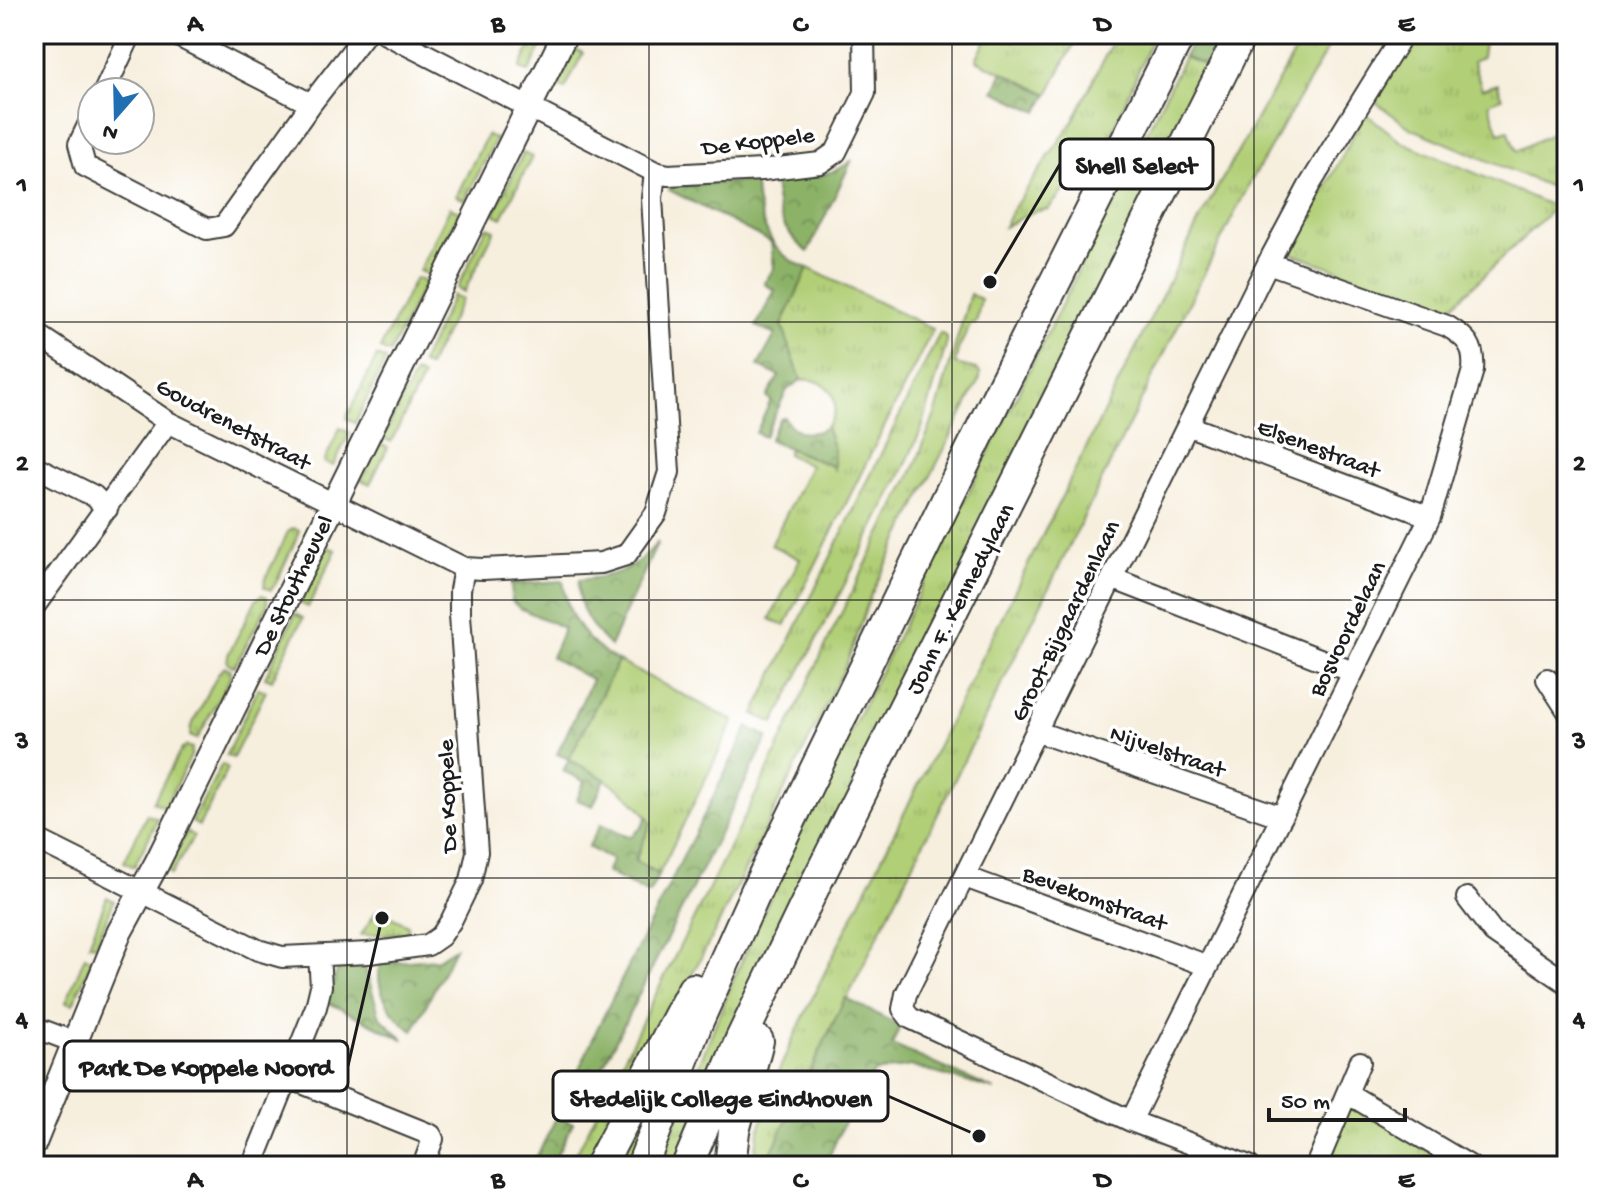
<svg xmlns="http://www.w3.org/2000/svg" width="1601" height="1200" viewBox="0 0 1601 1200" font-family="'Gochi Hand',sans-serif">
<defs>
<pattern id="grass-tufts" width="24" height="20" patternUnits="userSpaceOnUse" patternTransform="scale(2)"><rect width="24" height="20" fill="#b1cf76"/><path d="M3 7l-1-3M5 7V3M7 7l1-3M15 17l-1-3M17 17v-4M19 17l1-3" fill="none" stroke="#98b166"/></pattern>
<pattern id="forest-crowns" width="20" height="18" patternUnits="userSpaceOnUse" patternTransform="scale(2)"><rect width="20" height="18" fill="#8cb267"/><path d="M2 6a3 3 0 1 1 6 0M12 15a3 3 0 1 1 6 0" fill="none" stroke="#729054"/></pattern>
</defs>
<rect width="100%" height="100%" fill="#fff"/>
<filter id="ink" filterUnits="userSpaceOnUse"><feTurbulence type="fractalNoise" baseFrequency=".0125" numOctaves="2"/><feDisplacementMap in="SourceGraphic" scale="16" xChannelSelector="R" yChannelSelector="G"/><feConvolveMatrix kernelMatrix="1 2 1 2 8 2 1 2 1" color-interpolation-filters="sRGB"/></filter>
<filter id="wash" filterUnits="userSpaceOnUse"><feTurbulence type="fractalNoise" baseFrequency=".006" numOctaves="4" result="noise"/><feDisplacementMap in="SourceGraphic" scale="32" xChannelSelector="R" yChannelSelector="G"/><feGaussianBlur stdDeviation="1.8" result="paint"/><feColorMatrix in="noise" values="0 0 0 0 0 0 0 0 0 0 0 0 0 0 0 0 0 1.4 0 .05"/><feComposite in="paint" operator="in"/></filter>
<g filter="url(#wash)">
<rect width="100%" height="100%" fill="#f7efde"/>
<!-- grass -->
<path fill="url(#grass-tufts)" stroke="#667649" stroke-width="2" d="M 536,34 L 548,34 L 529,72 L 520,68 Z
M 989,34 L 998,34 L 1014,41 L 1017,34 L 1079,34 L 1048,94 L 976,60 Z
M 1116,34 L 1154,34 L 1110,138 L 1048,209 L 1032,212 L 1004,227 L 1011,212 L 1073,121 Z
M 1305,34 L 1336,34 L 1250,183 L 1188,305 L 772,1151 L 769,1166 L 753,1166 C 760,1100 791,1044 819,984 L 1203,213 Z
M 1414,34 L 1485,34 L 1482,57 L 1473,62 L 1482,89 L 1498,84 L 1502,98 L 1489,103 L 1499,133 L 1508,130 L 1516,151 L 1567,126 L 1567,194 L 1410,128 L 1373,100 Z
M 575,49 L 583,53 L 565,89 L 558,86 Z
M 1184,57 L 1209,67 L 676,1166 L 658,1166 L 734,978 L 789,856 Z
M 1365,113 L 1402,142 L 1555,207 L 1448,310 L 1291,253 Z
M 487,135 L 496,139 L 465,200 L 456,196 Z
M 523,153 L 532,157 L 502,218 L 494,214 Z
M 450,207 L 460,212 L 428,275 L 419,271 Z
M 487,227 L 495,230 L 464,292 L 457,288 Z
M 808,268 L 933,329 L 785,626 L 770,619 L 800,559 L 771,545 L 810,466 L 787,454 L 789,449 L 832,466 L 834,450 L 826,427 C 846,405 830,376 801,380 L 782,325 Z
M 415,278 L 425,282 L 390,353 L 380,349 Z
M 970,294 L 981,299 L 976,323 L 971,323 L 958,350 L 955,364 L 976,369 L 980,373 L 980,378 L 870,597 L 847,663 L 713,935 L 590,1166 L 570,1166 L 767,772 L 831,634 L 915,466 L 937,409 Z
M 453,295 L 462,299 L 428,367 L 421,363 Z
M 940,333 L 945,336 L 947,342 L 922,428 L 905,466 L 774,723 L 754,714 Z
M 377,356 L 386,360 L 355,423 L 346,418 Z
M 415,373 L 423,377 L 391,442 L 383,438 Z
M 340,428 L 350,433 L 333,466 L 324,462 Z
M 379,444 L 388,447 L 370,484 L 361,480 Z
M 293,528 L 299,530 L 297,537 L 276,583 L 271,590 L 264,587 L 265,579 L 288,532 Z
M 327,547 L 336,550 L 308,607 L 300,603 Z
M 262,595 L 267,597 L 267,606 L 238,660 L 234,666 L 227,663 L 228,655 L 256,600 Z
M 295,614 L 303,618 L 272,680 L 265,677 Z
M 618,661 L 734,721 L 659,874 L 635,861 L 651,823 C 633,792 599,777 569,759 Z
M 225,667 L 230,669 L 230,678 L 201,732 L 197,739 L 190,736 L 191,727 L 219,672 Z
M 258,688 L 266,691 L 233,758 L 226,755 Z
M 186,746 L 192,748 L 191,756 L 165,807 L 153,802 L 181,750 Z
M 222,764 L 228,768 L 199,826 L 192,822 Z
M 147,814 L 158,819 L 134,867 L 124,862 Z
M 187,832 L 194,836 L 171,875 L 167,871 Z
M 107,897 L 114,901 L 96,945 L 89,944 Z
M 377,910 L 408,925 L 407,933 L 361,935 Z
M 85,956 L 92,960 L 73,1004 L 66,1002 Z
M 672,1056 L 630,1166 L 609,1166 Z
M 1355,1103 L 1457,1166 L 1322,1166 L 1347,1105 Z"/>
<!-- forest -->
<path fill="url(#forest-crowns)" stroke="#546742" stroke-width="2" d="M 1196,34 L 1226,34 L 1209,67 L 1184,57 Z
M 1003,72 L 1048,94 L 1038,112 L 994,91 Z
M 852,160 L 808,252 C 781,230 777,215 774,181 C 802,177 829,179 852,160 Z
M 754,181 C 759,217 768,256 808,268 L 782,325 L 801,380 L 787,390 L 764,437 L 756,433 L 771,400 L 767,397 L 779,376 L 758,366 L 775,335 L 756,326 L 775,290 L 764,284 L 774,268 L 771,242 L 669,190 L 670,186 Z
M 784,417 C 794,434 810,437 826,427 L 834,450 L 834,469 L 832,466 L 769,440 L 779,420 Z
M 658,542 L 610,646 C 591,628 576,607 579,580 C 617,576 633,571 658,542 Z
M 563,581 C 567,618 585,643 618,661 L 569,759 L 605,779 L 593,806 L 577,800 L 584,781 L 563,771 L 569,759 L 557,754 L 592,680 L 551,657 L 564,628 L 519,608 L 512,601 L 511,584 Z
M 748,727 L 768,737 L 581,1110 L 565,1101 L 597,1029 Z
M 647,816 L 651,823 L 635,861 L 659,874 L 649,894 L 606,872 L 612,860 L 588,847 L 601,824 L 623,835 L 632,836 L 642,827 Z
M 455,948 L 413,1031 C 392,1017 374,990 380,963 L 438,959 Z
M 340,964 L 364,964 L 380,1017 L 404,1040 L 325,1001 Z
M 845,998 L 900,1026 L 892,1045 L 995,1090 L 911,1066 L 875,1072 L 851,1106 L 825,1166 L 769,1166 L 772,1151 Z
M 557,1116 L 573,1123 L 551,1166 L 532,1166 Z"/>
</g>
<g filter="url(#ink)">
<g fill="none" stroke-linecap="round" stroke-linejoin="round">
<defs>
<path id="minor" d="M 174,34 L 311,104
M 386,34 L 655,172 L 668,175 L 762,170 L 820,163 L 836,152 L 865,93 L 864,34
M 104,92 L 131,34
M 92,117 L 79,144 L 85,166 L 207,229 L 224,226 L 311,104 L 365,34
M 34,332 L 168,422 L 464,568 L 483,569 L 601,563 L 626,555 L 656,513 L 669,472 L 652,198 L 655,172
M 1189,426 L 1430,517
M 34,466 L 94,496 L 107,509
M 1114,579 L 1353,672
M 34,607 L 168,422
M 1547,679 L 1567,710
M 1038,732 L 1282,817
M 34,838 L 258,950 L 282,957 L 369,953 L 428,945 L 441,936 L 451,921 L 471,880 L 477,852 L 460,615 L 460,590 L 464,568
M 965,877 L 1208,966
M 1467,898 L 1493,932 L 1567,983
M 34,1027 L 74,1042
M 287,1077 L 431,1135 L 433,1139 L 423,1166
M 1347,1093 L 1470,1166
M 1131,1121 L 1430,517 L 1473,370 C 1475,346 1467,338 1447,326 L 1268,263
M 252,1166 L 316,1007 L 321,986 L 319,956
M 1249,1166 L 1131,1121 L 910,1018 L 903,1009 L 906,994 L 1268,263 L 1309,186 L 1403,34
M 1316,1166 L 1360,1062"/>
<path id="tertiary" d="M 34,1143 L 119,933 L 157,863 L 565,34"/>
<path id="primary" d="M 600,1166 L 693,989
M 642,1166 L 697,1023 L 758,887 L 995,401 L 1180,34
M 687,1166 L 741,1039 L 815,885 L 1241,34
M 730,1166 L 734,1131 L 758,1041"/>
</defs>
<!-- minor casing -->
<use href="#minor" stroke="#3d3c39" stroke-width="24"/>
<!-- tertiary casing -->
<use href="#tertiary" stroke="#3d3c39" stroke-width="28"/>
<!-- primary casing -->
<use href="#primary" stroke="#3d3c39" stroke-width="34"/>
<!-- minor -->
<use href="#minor" stroke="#fff" stroke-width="20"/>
<!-- tertiary -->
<use href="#tertiary" stroke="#fff" stroke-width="24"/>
<!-- primary -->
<use href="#primary" stroke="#fff" stroke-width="30"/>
</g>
</g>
<!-- grid -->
<path fill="none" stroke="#1c1c1c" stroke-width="2" stroke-opacity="0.55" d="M 347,34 L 347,1166M 649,34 L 649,1166M 952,34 L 952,1166M 1254,34 L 1254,1166M 34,322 L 1567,322M 34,600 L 1567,600M 34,878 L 1567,878"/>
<g text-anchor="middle" stroke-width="7" stroke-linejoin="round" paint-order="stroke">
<!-- street labels -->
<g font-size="24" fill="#1c1c1c" stroke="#fff">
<text transform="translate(758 140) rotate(-7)" y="8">De Koppele</text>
<text transform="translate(234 423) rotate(28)" y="8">Goudrenetstraat</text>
<text transform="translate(1319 447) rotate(21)" y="8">Elsenestraat</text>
<text transform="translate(292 585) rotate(-64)" y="8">De Stoutheuvel</text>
<text transform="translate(959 598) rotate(-63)" y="8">John F. Kennedylaan</text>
<text transform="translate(1064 620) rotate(-64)" y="8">Groot-Bijgaardenlaan</text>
<text transform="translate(1346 628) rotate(-64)" y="8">Bosvoordelaan</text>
<text transform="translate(1168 750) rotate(19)" y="8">Nijvelstraat</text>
<text transform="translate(446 796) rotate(-92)" y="8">De Koppele</text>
<text transform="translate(1095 897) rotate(20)" y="8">Bevekomstraat</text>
</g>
</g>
<!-- callouts -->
<path fill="none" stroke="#1c1c1c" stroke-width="3" d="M990 282L1060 164M382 918L348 1066M979 1136L888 1096"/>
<g fill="#1c1c1c" stroke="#fff" stroke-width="3">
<circle cx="990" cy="282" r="8"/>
<circle cx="382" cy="918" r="8"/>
<circle cx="979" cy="1136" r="8"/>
</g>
<g fill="#fff" stroke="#1c1c1c" stroke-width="3">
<rect x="1060" y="139" width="153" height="50" rx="8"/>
<rect x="64" y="1041" width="284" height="50" rx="8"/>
<rect x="553" y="1071" width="335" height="50" rx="8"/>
</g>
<g font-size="26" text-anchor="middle" font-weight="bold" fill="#1c1c1c">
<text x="1136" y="173">Shell Select</text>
<text x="206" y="1075">Park De Koppele Noord</text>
<text x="721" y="1106">Stedelijk College Eindhoven</text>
</g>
<!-- margin -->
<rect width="1601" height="1200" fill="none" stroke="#fff" stroke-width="88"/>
<!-- north arrow -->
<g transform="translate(116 116) rotate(200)"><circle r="38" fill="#ffffff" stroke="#a4a4a4" stroke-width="2"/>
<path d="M0-6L14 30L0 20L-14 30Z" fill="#1f6fb2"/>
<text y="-12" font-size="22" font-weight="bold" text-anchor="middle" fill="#1c1c1c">N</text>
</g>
<!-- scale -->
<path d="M1269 1108v12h136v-12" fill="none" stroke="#1c1c1c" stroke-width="4"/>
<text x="1281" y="1108" font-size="24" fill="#1c1c1c" stroke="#ffffff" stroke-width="6" paint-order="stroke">50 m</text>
<rect x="44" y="44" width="1513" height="1112" fill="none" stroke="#1c1c1c" stroke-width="3"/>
<g font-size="26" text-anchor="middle" font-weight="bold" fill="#1c1c1c">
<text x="195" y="31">A</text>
<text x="498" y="31">B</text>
<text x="800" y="31">C</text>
<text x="1103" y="31">D</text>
<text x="1406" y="31">E</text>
<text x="22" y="192">1</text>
<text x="1579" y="192">1</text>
<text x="22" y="470">2</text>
<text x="1579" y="470">2</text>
<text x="22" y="748">3</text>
<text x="1579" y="748">3</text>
<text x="22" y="1026">4</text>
<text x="1579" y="1026">4</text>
<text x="195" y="1187">A</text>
<text x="498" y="1187">B</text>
<text x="800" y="1187">C</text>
<text x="1103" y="1187">D</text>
<text x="1406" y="1187">E</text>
</g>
</svg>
